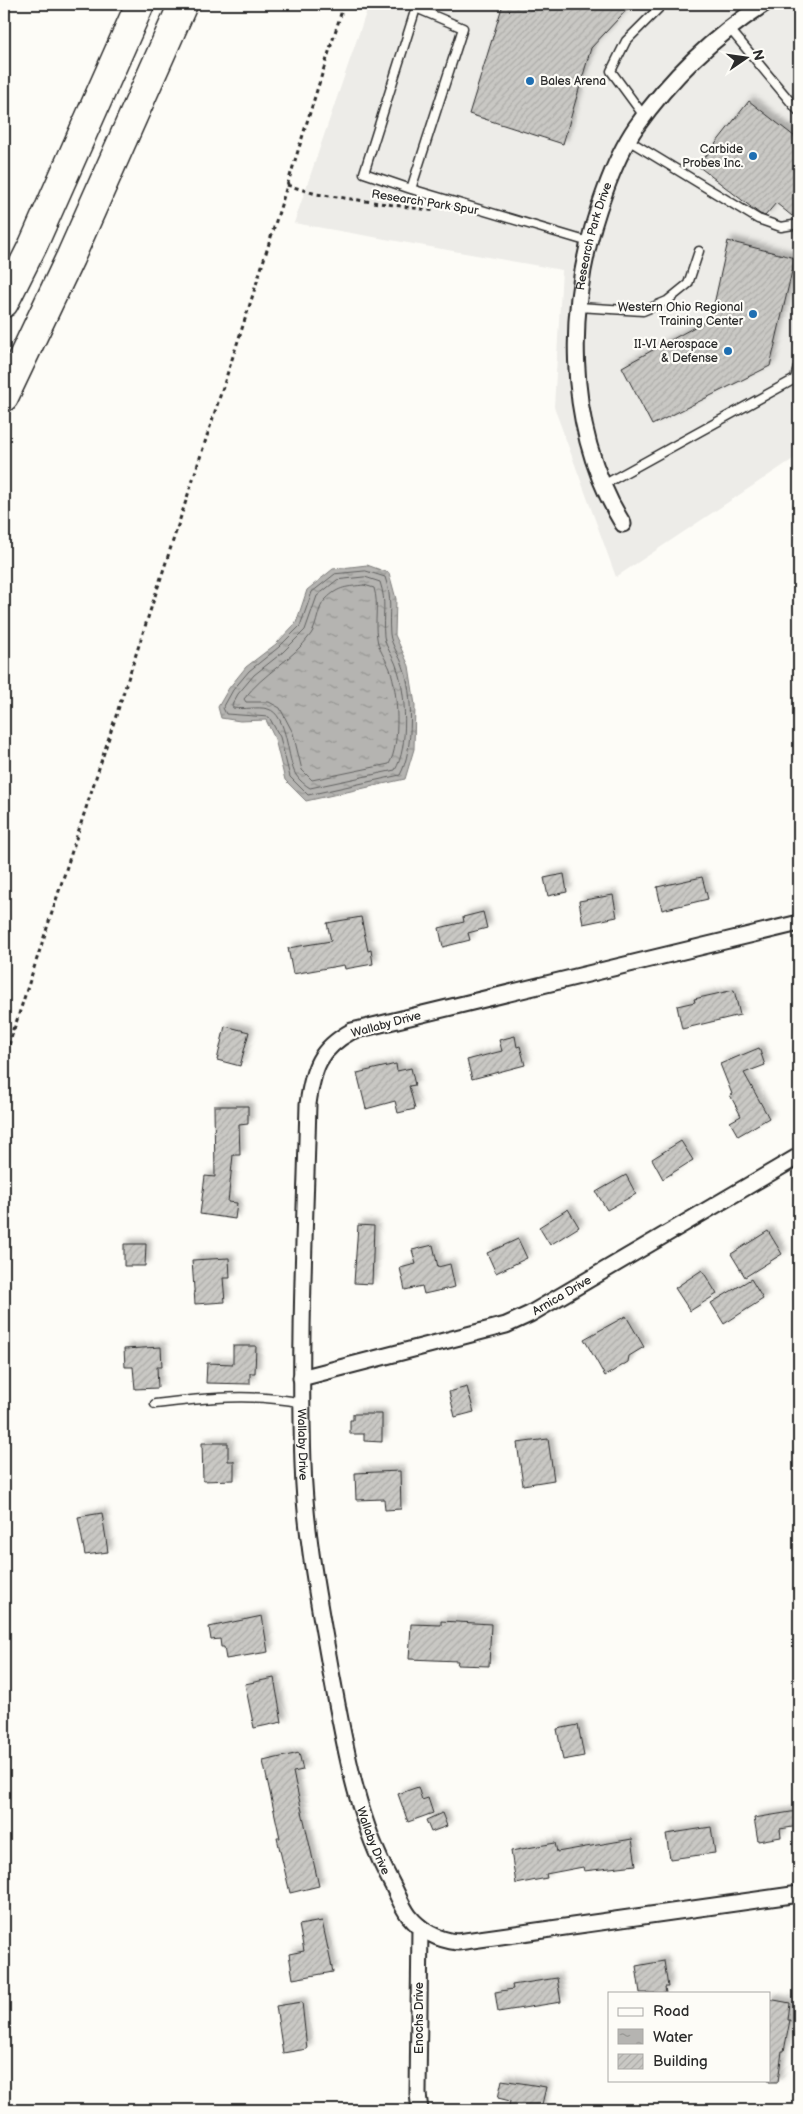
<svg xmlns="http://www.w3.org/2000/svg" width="803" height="2114" viewBox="0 0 803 2114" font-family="'Balsamiq Sans',sans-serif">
<defs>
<pattern id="water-ripples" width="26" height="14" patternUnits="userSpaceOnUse" patternTransform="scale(1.25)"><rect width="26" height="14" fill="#b5b4b1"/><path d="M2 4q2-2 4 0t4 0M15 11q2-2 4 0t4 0" fill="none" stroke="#939390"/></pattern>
<pattern id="building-hatch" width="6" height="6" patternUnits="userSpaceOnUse" patternTransform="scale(1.25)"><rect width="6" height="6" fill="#c9c8c4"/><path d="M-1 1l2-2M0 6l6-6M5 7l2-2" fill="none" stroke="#adaca9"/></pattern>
<filter id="shadow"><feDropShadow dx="4.5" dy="-4.5" stdDeviation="2.5" flood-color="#0004"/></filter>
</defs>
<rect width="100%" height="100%" fill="#fdfcf7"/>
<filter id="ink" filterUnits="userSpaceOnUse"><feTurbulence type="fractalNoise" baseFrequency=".02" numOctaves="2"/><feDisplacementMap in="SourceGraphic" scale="10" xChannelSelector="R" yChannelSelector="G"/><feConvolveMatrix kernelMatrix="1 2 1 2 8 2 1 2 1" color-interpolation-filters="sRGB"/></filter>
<g filter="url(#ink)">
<!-- built -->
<path fill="#edece8" d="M 369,4 L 799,4 L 799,455 L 616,577 L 554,407 L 562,270 L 294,223 Z"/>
<!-- water -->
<path fill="url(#water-ripples)" stroke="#7e7d7b" d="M 367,565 L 389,573 L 396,599 L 395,635 L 409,666 L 415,705 L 414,749 L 405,779 L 306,801 L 285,780 L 275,739 L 266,720 L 240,721 L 221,718 L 218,707 L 229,688 L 246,667 L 276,644 L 296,623 L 307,590 L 333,569 Z"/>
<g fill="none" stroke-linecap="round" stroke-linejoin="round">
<!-- shore -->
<path stroke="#626261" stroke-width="1" d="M 366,571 L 385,577 C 393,601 388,611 390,634 C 391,645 400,656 403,666 C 413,692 414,750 400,775 L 308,795 L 290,777 L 280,737 L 269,717 L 226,714 L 223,708 L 233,690 L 249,671 L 279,647 L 300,626 L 312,592 L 335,574 Z
M 365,577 L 380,582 C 387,603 382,615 384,636 C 385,647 394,657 397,668 C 406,692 409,748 395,770 L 310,788 C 305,785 299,780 296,775 C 287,761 288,714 268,709 C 257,706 245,710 233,708 L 232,705 L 238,694 L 254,675 L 283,652 L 305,630 L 317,596 L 337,580 Z
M 364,585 L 374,588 C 379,605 374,621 377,638 C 378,649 386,659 390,669 C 398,691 401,744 389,764 L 312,780 L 302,770 L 293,733 L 280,708 L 269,702 L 246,702 L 244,699 C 263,673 293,660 311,634 C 318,624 317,607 326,599 C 339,586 347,587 364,585 Z"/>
</g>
<!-- building -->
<path fill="url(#building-hatch)" stroke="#2b2b2b" filter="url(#shadow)" d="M 503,4 L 632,4 L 591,48 L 563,144 L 469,114 Z
M 749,101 L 799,140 L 799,208 L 792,216 L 776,203 L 765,216 L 760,214 L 698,166 Z
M 728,241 L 795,258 L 770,366 L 652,425 L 622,367 L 711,318 Z
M 564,874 L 567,892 L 548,896 L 544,878 Z
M 702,877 L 708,899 L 662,910 L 657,887 Z
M 613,895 L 617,917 L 583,924 L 579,901 Z
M 483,912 L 487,928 L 468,933 L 470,940 L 443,947 L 439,928 L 464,922 L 463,917 Z
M 361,917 L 368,951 L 371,950 L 373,964 L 345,969 L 344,965 L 293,974 L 288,948 L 331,941 L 327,923 Z
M 734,990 L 740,1015 L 682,1029 L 677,1006 L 695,1002 L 694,999 Z
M 225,1026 L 249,1032 L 240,1066 L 217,1060 Z
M 515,1036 L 517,1047 L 520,1046 L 525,1065 L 472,1079 L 467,1060 L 502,1051 L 499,1040 Z
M 759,1048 L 765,1065 L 744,1073 L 769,1118 L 738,1136 L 730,1122 L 741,1116 L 730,1095 L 732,1094 L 720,1064 Z
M 396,1064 L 397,1071 L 411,1068 L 415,1085 L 409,1086 L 415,1109 L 398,1113 L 395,1101 L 366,1109 L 357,1073 Z
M 214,1106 L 248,1106 L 248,1124 L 239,1125 L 240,1155 L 233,1155 L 228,1202 L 237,1203 L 235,1219 L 200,1214 L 205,1176 L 215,1177 Z
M 681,1141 L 693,1160 L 663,1179 L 652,1159 Z
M 626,1175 L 636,1194 L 607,1210 L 596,1192 Z
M 568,1209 L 579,1227 L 550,1245 L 539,1227 Z
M 358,1225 L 374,1226 L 372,1284 L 354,1283 Z
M 768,1231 L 782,1254 L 745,1277 L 731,1254 Z
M 518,1239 L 527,1258 L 496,1273 L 487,1253 Z
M 124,1244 L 146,1244 L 145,1266 L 124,1266 Z
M 433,1245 L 438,1267 L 450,1264 L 455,1287 L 424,1294 L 422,1286 L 405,1290 L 400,1268 L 416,1264 L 412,1250 Z
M 229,1258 L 230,1278 L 223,1278 L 225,1302 L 195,1304 L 192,1260 Z
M 702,1270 L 717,1294 L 690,1311 L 675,1288 Z
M 751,1279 L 763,1299 L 724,1324 L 711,1303 Z
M 626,1316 L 644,1347 L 629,1356 L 628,1362 L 605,1376 L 584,1339 Z
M 233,1346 L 256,1346 L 255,1373 L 250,1373 L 250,1384 L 206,1383 L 207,1363 L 233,1364 Z
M 161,1347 L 162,1367 L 157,1367 L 158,1388 L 135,1389 L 133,1367 L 125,1367 L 124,1349 Z
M 467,1387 L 474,1412 L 455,1417 L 449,1392 Z
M 353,1414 L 382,1414 L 382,1442 L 364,1441 L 364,1434 L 350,1434 L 350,1420 L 353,1420 Z
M 548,1439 L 554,1480 L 523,1485 L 517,1443 Z
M 202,1443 L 228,1443 L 228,1461 L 234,1461 L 234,1480 L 203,1481 Z
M 400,1471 L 401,1509 L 385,1510 L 384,1499 L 356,1500 L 355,1473 Z
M 102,1513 L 108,1552 L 85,1555 L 78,1517 Z
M 262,1616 L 268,1652 L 226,1659 L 224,1647 L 221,1647 L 220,1639 L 211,1640 L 209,1627 Z
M 441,1621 L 491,1624 L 489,1666 L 457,1665 L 458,1661 L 409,1659 L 411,1624 L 441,1625 Z
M 274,1678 L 282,1722 L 254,1728 L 245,1684 Z
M 578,1725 L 584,1756 L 563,1760 L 557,1729 Z
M 299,1753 L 303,1770 L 293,1772 L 319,1886 L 290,1893 L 277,1838 L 280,1838 L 263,1761 Z
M 418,1787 L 422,1800 L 428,1798 L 433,1813 L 408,1822 L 398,1794 Z
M 797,1811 L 799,1826 L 780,1829 L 781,1837 L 758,1841 L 754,1818 Z
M 442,1813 L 447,1826 L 431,1832 L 426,1820 Z
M 711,1827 L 715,1853 L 670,1859 L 666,1834 Z
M 632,1839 L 636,1865 L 584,1871 L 583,1867 L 546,1874 L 547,1878 L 516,1884 L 511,1851 L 555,1843 L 557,1852 Z
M 322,1921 L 333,1972 L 293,1979 L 289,1954 L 304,1951 L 299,1925 Z
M 664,1961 L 668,1987 L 665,1987 L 666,1993 L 640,1993 L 636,1966 Z
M 557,1978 L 561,2002 L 498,2012 L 495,1992 L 513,1989 L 512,1985 Z
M 769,1999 L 790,2003 L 788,2020 L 790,2020 L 784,2051 L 782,2051 L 778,2082 L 769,2082 Z
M 302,2002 L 307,2049 L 283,2053 L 276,2006 Z
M 502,2080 L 546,2087 L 541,2109 L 534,2108 L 534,2110 L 508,2110 L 510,2101 L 498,2098 Z"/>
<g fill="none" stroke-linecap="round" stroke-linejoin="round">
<defs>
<path id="service" d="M 729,28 L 799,112
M 644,116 L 611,71 L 626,41 L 663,4
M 628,140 L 758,219 L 781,227 L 799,224
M 411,189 L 463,28 L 416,8 L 364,173 L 411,189 L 589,242
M 578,307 L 643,311 L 667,301 L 688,284 L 699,251
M 603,485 L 795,379 L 799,363
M 155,1404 C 203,1398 254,1393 302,1403"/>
<g id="minor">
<path id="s1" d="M 623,524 C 563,426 565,297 605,191 C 613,169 623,146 636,127 C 671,77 713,37 764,4"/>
<path id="s2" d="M 799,923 L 352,1031 C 319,1049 313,1068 308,1104 C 305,1224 299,1344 303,1464 C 305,1534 319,1603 331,1672 C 345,1746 356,1817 392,1884 C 398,1895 402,1907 409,1916 C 422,1932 438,1940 458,1942 L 799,1894"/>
<path id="s3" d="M 301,1378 L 506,1325 L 530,1314 L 799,1156"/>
<path d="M 420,1927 L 418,2094 L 420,2110"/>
</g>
<path id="motorway" d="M 4,303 L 33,245 L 140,4
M 4,397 L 70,258 L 183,4"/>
</defs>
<!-- service casing -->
<use href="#service" stroke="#2b2b2b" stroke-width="11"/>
<!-- minor casing -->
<use href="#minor" stroke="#2b2b2b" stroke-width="19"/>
<!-- motorway casing -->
<use href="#motorway" stroke="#2b2b2b" stroke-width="31"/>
<!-- path -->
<path stroke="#2b2b2b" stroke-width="3" stroke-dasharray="4 4" stroke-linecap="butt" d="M 287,185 L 316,194 L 436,211
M 4,1026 L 14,1029
M 4,1060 L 250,304 L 344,4"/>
<!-- service -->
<use href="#service" stroke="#fdfcf7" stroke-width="8"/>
<!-- minor -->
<use href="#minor" stroke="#fdfcf7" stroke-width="15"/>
<!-- motorway -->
<use href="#motorway" stroke="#fdfcf7" stroke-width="28"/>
</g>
</g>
<!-- markers -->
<g fill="#1f6fb2" stroke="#fdfcf7" stroke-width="2">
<circle cx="530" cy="81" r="5"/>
<circle cx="753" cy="156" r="5"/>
<circle cx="753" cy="314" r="5"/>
<circle cx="728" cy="351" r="5"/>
</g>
<g text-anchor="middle" stroke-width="4.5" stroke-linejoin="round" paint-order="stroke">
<!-- poi labels -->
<g font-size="12" fill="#2b2b2b" stroke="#fdfcf7" text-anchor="end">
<text x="540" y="85" text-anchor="start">Bales Arena</text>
<text x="743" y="153">Carbide<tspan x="743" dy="14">Probes Inc.</tspan></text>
<text x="743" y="311">Western Ohio Regional<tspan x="743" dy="14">Training Center</tspan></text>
<text x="718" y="348">II-VI Aerospace<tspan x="718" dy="14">&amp; Defense</tspan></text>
</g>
<!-- street labels -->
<g font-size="12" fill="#2b2b2b" stroke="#fdfcf7">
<text transform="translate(425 202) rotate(9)" y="4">Research Park Spur</text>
<text dy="4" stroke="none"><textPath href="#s1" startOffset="298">Research Park Drive</textPath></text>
<text transform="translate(386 1024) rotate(-15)" y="4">Wallaby Drive</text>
<text dy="4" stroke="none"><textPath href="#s3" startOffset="275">Arnica Drive</textPath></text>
<text dy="4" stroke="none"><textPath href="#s2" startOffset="890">Wallaby Drive</textPath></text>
<text dy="4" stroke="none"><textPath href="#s2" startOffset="1294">Wallaby Drive</textPath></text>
<text transform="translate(419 2018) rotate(-90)" y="4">Enochs Drive</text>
</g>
</g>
<!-- margin -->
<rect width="803" height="2114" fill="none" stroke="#fdfcf7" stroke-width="20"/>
<rect x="10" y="10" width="783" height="2094" fill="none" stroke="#2b2b2b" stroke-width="2" filter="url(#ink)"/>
<!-- legend -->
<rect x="608" y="1992" width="162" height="90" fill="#fdfcf7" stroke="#a9a8a5"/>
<rect x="618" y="2008" width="25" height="8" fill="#fdfcf7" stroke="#a9a8a5"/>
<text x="653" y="2016" font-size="15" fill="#2b2b2b">Road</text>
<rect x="618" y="2029" width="25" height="15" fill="url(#water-ripples)" stroke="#a9a8a5"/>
<text x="653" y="2042" font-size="15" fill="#2b2b2b">Water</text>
<rect x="618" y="2054" width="25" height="15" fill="url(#building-hatch)" stroke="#a9a8a5"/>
<text x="653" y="2066" font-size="15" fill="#2b2b2b">Building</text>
<!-- north arrow -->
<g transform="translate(746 58) rotate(77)" stroke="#fdfcf7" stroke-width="4" paint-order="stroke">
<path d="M0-4L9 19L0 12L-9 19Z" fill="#2b2b2b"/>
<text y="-8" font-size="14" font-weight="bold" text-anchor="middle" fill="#2b2b2b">N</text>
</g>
</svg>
